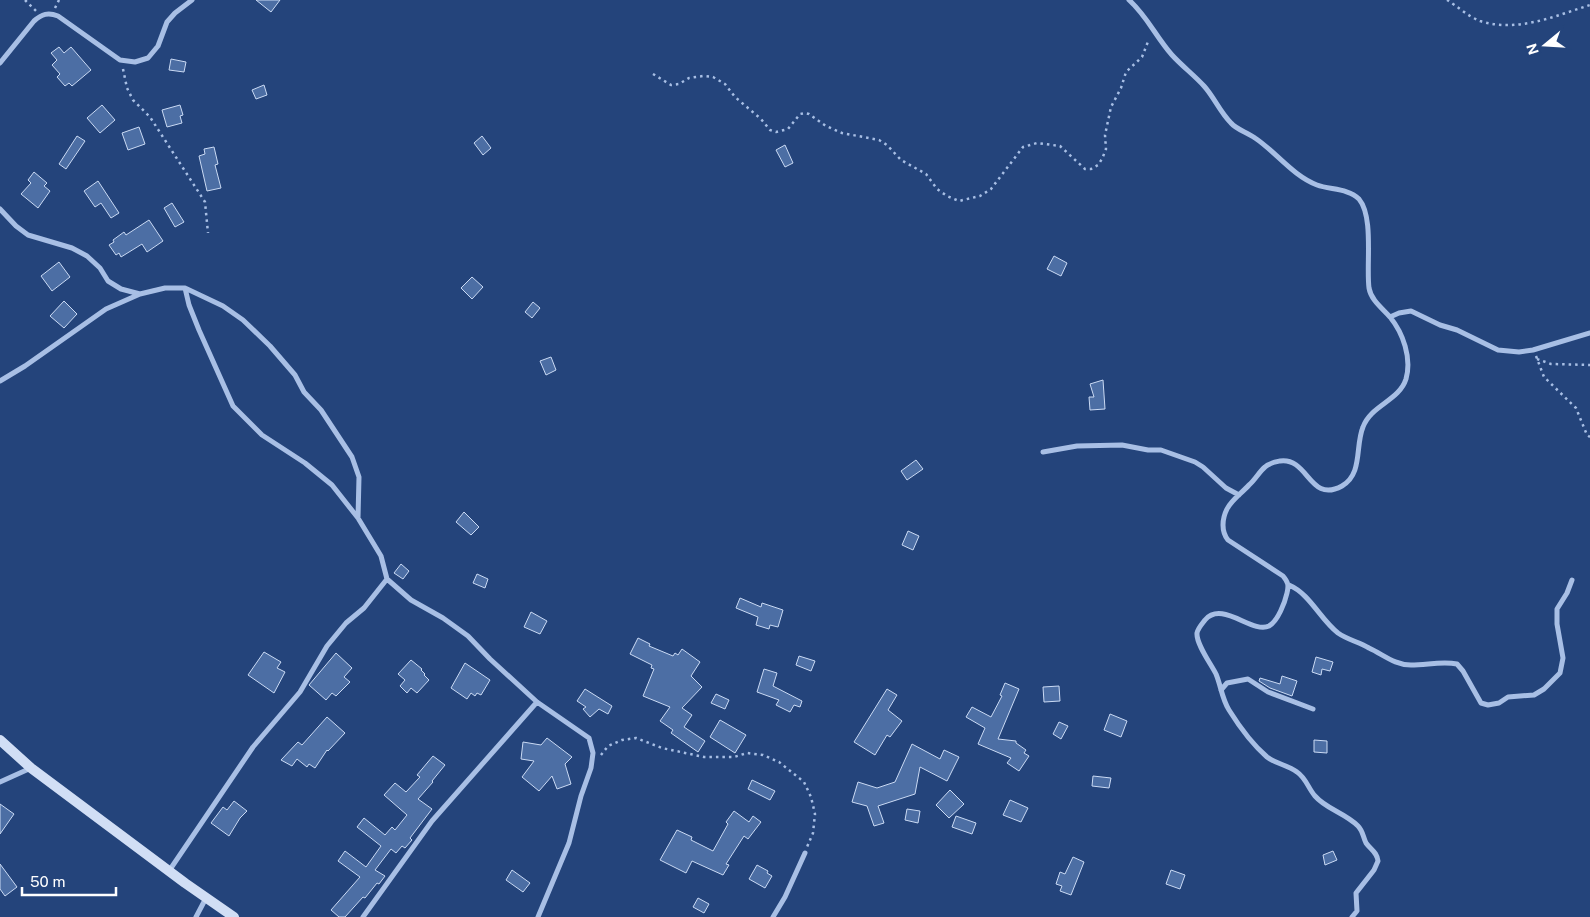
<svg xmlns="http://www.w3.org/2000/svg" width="1590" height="917" viewBox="0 0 1590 917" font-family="'Public Sans',sans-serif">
<rect width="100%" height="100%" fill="#24447b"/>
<!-- building -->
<path fill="#4c6ea4" stroke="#cadaf4" d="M 256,0 L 280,0 L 271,12 Z
M 59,47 L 64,53 L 71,47 L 91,70 L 72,86 L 69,83 L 65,86 L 57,77 L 60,74 L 52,65 L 57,60 L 51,53 Z
M 171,59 L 186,62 L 184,72 L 169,70 Z
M 264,85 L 267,95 L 256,99 L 252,90 Z
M 102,105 L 115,120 L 100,133 L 87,118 Z
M 180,105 L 183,115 L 180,116 L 182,123 L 167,127 L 162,110 Z
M 139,127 L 145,144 L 128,150 L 122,133 Z
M 77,136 L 85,141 L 66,169 L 59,164 Z
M 482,136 L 491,148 L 483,155 L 474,143 Z
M 785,145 L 793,163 L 785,167 L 776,150 Z
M 214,147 L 218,164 L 215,165 L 221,188 L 207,191 L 199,156 L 205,154 L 204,149 Z
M 34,172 L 47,183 L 44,186 L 50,191 L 38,208 L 21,194 L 31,183 L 28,180 Z
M 98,181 L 119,213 L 111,218 L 101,203 L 95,207 L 84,191 Z
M 172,203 L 184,222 L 175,227 L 164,208 Z
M 149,220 L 163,241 L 147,252 L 142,244 L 121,257 L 119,253 L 116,255 L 109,245 L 114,242 L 113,240 L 124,232 L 126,235 Z
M 1054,256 L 1067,263 L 1061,276 L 1047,269 Z
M 59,262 L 70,277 L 52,291 L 41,276 Z
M 472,277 L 483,287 L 472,299 L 461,288 Z
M 64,301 L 77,314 L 64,328 L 50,316 Z
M 533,302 L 540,308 L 532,318 L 525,312 Z
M 551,357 L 556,370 L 546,375 L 540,361 Z
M 1103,380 L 1105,409 L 1090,410 L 1089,397 L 1094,397 L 1090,384 Z
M 916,460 L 923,469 L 907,480 L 901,471 Z
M 464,512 L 479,527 L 471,535 L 456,522 Z
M 908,531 L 919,536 L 913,550 L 902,545 Z
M 401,564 L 409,571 L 403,579 L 394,573 Z
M 477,574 L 488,579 L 485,588 L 473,583 Z
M 740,598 L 761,607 L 762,603 L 783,610 L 778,627 L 770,625 L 769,629 L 756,625 L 758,617 L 736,608 Z
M 531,612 L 547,621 L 540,634 L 524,627 Z
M 638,638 L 650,644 L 649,646 L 673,656 L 675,653 L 678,655 L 682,649 L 700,662 L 691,676 L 702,687 L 682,708 L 692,715 L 684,727 L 705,741 L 698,752 L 671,733 L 673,730 L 660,721 L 670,707 L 643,696 L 654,669 L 651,668 L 652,665 L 630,654 Z
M 264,652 L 281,662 L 277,668 L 285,672 L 274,693 L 248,675 Z
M 336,653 L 352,668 L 344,677 L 350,682 L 336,696 L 332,693 L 326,700 L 309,685 Z
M 799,656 L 815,661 L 811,671 L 796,665 Z
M 1316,657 L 1333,662 L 1330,671 L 1322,669 L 1321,675 L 1312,672 Z
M 411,660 L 422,669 L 421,670 L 425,674 L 424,675 L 429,680 L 417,693 L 411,688 L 407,693 L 400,686 L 405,680 L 398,674 Z
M 465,663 L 490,680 L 481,695 L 477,693 L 475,696 L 471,693 L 467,699 L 451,688 Z
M 764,669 L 777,673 L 773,686 L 802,701 L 800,707 L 794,705 L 790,712 L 776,705 L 779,700 L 757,692 Z
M 1282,676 L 1297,681 L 1292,696 L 1270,688 L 1259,681 L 1260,678 L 1280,684 Z
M 1005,683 L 1019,689 L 998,739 L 1016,741 L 1016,743 L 1026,750 L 1024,753 L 1029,756 L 1019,771 L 1007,763 L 1011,758 L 978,744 L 985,728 L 966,717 L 972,707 L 991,717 L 1002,696 L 1000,695 Z
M 1059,686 L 1060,701 L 1044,702 L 1043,687 Z
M 585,689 L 612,706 L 608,714 L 599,709 L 590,717 L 583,709 L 586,707 L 577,701 Z
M 887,689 L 897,695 L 888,710 L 902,721 L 890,737 L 887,735 L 875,755 L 854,742 Z
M 716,694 L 729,700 L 725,709 L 711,703 Z
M 1110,714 L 1127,721 L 1121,737 L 1104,730 Z
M 327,717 L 345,733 L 328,751 L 327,750 L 315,768 L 309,764 L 307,767 L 297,759 L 292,766 L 281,760 L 298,742 L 302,745 Z
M 720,720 L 746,735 L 735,753 L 710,737 Z
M 1059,722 L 1068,726 L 1061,739 L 1053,734 Z
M 547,738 L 572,757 L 565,764 L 571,784 L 557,789 L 552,776 L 539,791 L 522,777 L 534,761 L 521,759 L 523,742 L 541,745 Z
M 1314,740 L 1327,741 L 1327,753 L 1314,752 Z
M 912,744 L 940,759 L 944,750 L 959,757 L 947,781 L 920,767 L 915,794 L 878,806 L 884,823 L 874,826 L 867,806 L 852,802 L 858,782 L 877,788 L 895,782 Z
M 433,756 L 445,765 L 432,781 L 433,782 L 418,799 L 432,809 L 410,838 L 412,840 L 405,848 L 402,846 L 396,853 L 391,849 L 375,870 L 385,876 L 379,884 L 377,883 L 365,898 L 363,897 L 345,917 L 339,917 L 331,910 L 360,877 L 338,861 L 345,851 L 366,867 L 381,846 L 357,827 L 364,818 L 385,835 L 392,827 L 395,830 L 407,815 L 384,795 L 395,783 L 406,792 L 420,777 L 417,775 Z
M 1093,776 L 1111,778 L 1109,788 L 1092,786 Z
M 752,780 L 775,791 L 770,800 L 748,789 Z
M 950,790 L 964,804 L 949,818 L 936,805 Z
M 1010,800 L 1028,808 L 1021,822 L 1003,815 Z
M 234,801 L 247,811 L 240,818 L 229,836 L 211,823 L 223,807 L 227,810 Z
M 0,804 L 14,814 L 0,834 Z
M 907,809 L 920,811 L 918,823 L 905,820 Z
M 734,811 L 749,822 L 753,816 L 761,822 L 748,839 L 744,836 L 726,864 L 729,865 L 723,875 L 692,861 L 686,873 L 660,860 L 677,830 L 692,837 L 691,840 L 713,851 L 728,824 L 726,822 Z
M 956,816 L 976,823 L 972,834 L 952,827 Z
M 1333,851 L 1337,860 L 1325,865 L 1323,855 Z
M 1073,857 L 1084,862 L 1071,895 L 1060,891 L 1062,886 L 1056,884 L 1060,872 L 1065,874 Z
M 0,864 L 17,887 L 5,896 L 0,889 Z
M 757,865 L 768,871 L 767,873 L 772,876 L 765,888 L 749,879 Z
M 512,870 L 530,883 L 523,892 L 506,880 Z
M 1171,870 L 1185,875 L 1180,889 L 1166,884 Z
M 698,898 L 709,904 L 704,913 L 693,907 Z"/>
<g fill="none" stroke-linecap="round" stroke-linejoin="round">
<!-- path -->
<path stroke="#a8bfe5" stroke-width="2.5" stroke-dasharray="2.5 4" stroke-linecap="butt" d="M 25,0 L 36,11
M 1447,0 C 1457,6 1469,17 1480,21 C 1517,33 1555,16 1590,5
M 55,8 L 59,0
M 123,69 L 127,88 L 133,100 L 150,117 L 205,202 L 208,233
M 653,74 L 671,85 L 679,84 L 689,78 L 703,76 L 713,77 L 725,84 L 735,97 L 761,119 L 770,130 L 776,132 L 788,129 L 800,114 L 805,113 L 809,114 L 826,126 L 842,133 L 879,140 L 887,145 L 901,160 L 926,174 L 937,189 L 947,196 L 959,201 L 980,196 L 991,189 L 1023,147 L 1037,143 L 1060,146 L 1085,169 L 1091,169 L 1098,165 L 1102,159 L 1106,149 L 1105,135 L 1111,107 L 1121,88 L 1126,72 L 1142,57 L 1149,39
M 1536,356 L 1544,377 L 1576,408 L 1587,435 L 1590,437
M 1537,359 L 1551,364 L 1590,365
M 601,755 L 608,746 L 622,740 L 636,738 L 662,748 L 704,757 L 734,757 L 747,753 L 763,755 L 779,762 L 804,782 L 811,797 L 815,814 L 813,833 L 807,847"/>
<!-- minor -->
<path stroke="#a8bfe5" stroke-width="5" d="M 1129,0 C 1147,16 1156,37 1172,55 C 1182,66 1194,75 1204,86 C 1214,97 1220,112 1231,123 C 1237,130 1247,132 1255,138 C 1276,152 1293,176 1317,185 C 1330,190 1348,188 1359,199 C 1374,217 1366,265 1369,288 C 1371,300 1382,308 1390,317 C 1403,333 1412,358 1406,379 C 1399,401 1371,405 1363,427 C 1355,446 1363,474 1342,486 C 1309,504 1309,457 1280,461 C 1275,462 1269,463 1265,467 C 1259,472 1255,480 1249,485 C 1242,493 1232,499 1227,509 C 1222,519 1221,531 1228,540 L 1283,576 C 1288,582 1289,585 1287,593 C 1285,602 1278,621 1269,626 C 1252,634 1222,600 1205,620 C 1202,624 1198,628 1197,633 C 1196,644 1211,664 1216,674 C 1221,686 1222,699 1229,710 C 1239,726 1252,744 1267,757 C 1276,764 1288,765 1297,772 C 1306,778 1308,788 1315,796 C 1326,809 1345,813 1358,826 C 1363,831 1363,837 1366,843 C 1371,850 1377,852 1378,861 L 1374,870 L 1356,893 L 1357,911 L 1352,917
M 0,63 L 34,21 C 42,14 48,12 58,16 L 120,60 L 135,62 L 148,58 L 158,46 L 167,22 L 175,13 L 192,0
M 0,209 L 16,226 L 28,235 L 72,248 L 87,256 L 100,268 L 108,281 L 121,289 L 140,294
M 1390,317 L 1399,313 L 1411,311 L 1440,325 L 1457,330 L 1498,350 L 1519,352 L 1533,350 L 1590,333
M 0,381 L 25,366 L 106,309 L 140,294 L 165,288 L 185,288 L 223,306 L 243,320 L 270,346 L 295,375 L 304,392 L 321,410 L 352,457 L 359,477 L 358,518
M 1043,452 L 1077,446 L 1122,445 L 1148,450 L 1161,450 L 1195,462 L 1203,467 L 1226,488 L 1239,495
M 387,579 L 411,600 L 443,618 L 468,636 L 490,659 L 537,702 L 589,738 L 593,753 L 591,768 L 581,796 L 569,843 L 538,917
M 1289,585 C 1310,594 1320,619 1338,633 C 1348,640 1359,642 1369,648 C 1384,655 1395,665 1411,665 C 1427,665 1442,661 1457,664 L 1463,671 L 1481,703 L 1488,705 L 1499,703 L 1508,697 L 1534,695 L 1544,689 L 1560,673 L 1563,658 L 1557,624 L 1557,609 L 1567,593 L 1572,580
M 1221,690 L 1227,683 L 1248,679 L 1268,692 L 1313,709
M 0,782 L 31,768
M 169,871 L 253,747 L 300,692 L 327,646 L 346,623 L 364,608 L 387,579 L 381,556 L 358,518 L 332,485 L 305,463 L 262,435 L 233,406 L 199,330 L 189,305 L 185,288
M 196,917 L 206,898
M 363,917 L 432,821 L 537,702
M 773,917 L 785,897 L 805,853"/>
<!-- secondary -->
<path stroke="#d1def5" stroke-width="10" d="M 0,740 L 31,768 L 185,883 L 234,917"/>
</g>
<!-- north arrow -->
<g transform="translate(1545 45) rotate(252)" stroke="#24447b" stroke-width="4" paint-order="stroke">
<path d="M0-4L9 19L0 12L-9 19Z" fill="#ffffff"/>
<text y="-8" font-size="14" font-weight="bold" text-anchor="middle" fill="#ffffff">N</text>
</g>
<!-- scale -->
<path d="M22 887v8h94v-8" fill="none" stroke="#ffffff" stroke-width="2.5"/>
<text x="30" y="887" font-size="15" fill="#ffffff" stroke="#24447b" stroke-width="4" paint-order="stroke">50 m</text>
</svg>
